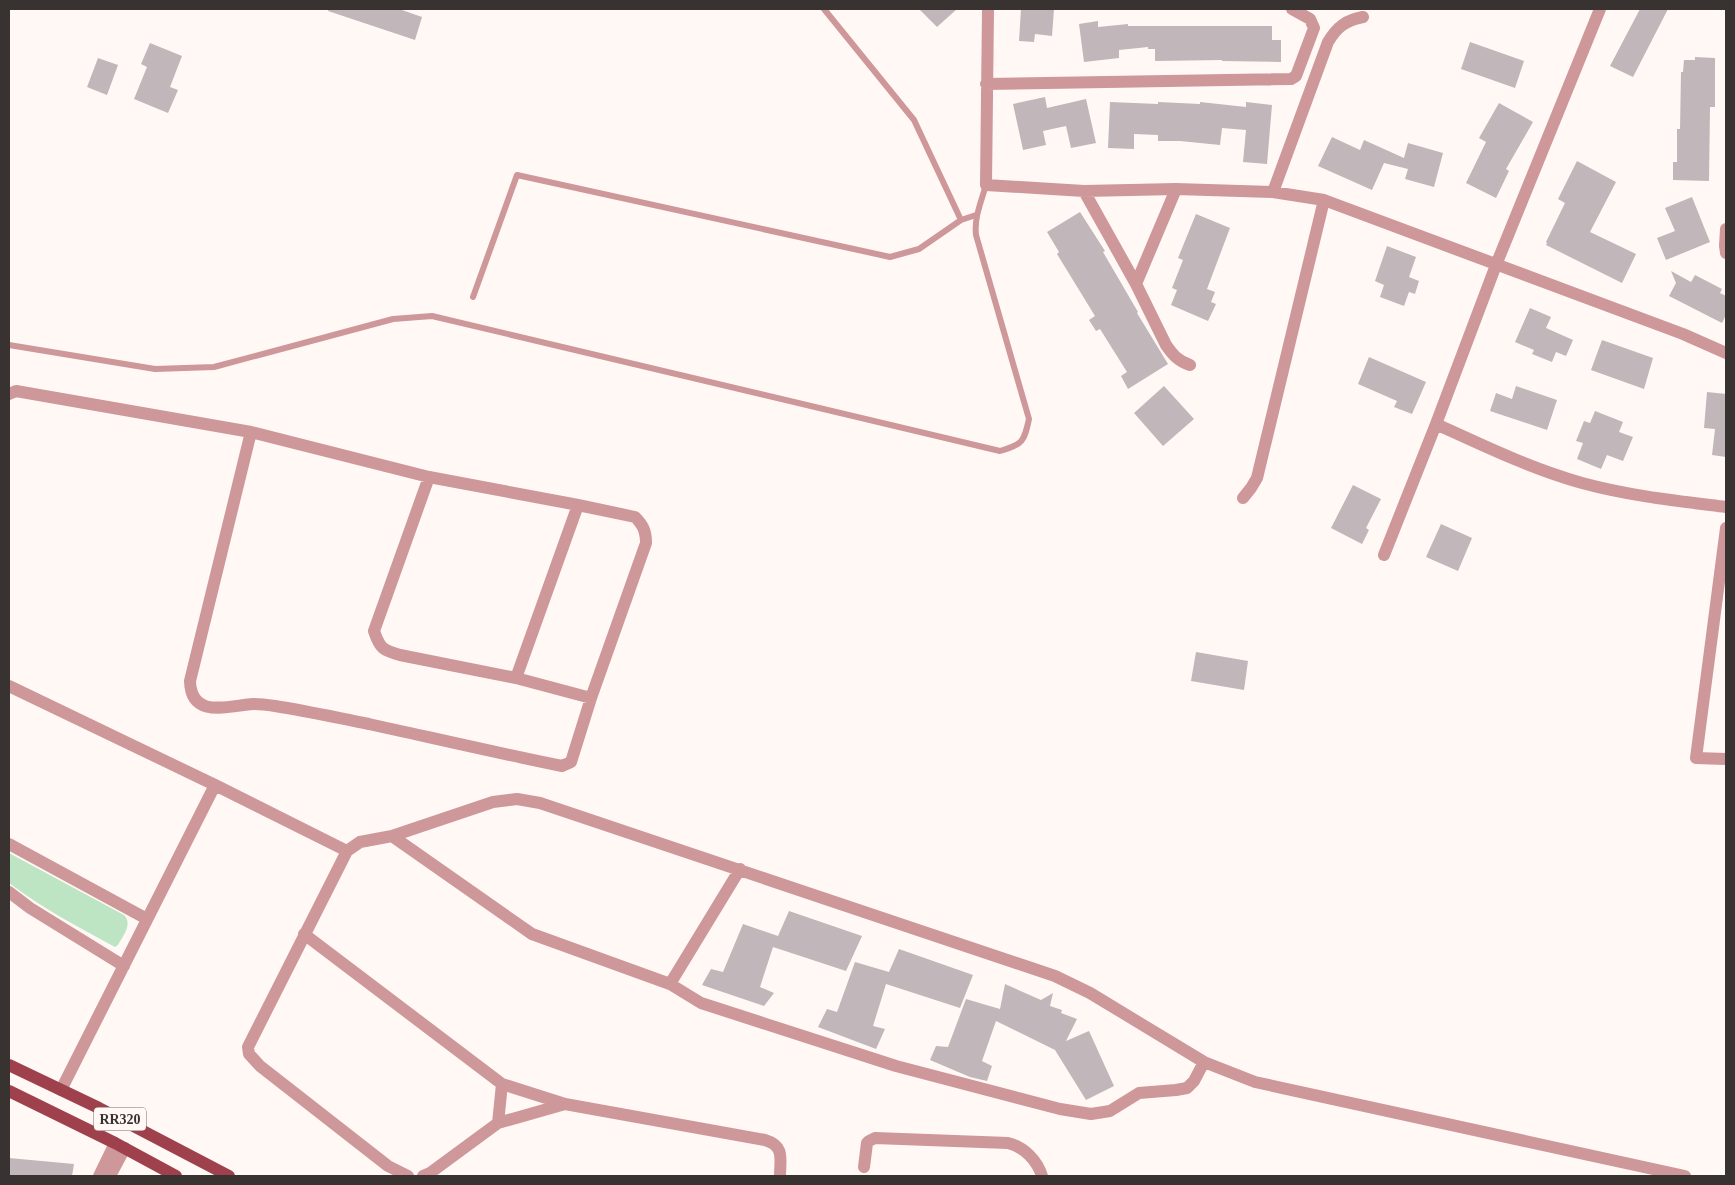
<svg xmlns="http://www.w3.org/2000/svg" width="1735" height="1185" viewBox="0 0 1735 1185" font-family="Georgia,serif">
<rect width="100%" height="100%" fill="#fff8f5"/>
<!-- green -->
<path fill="#bde5c4" d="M 9,853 L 124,915 C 133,924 123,936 118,945 L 115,947 C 78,927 42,908 9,883 Z"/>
<!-- building -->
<path fill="#c1b6ba" d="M 329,9 L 399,9 L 422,17 L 415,40 L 328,11 Z
M 919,9 L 957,9 L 937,27 Z
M 1021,9 L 1054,9 L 1052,36 L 1035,34 L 1034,42 L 1019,41 Z
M 1640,9 L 1668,9 L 1633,77 L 1610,66 Z
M 1098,21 L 1098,27 L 1128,24 L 1128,26 L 1272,26 L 1272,40 L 1281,40 L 1281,62 L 1222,61 L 1222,60 L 1155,61 L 1155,49 L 1148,49 L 1148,47 L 1119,50 L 1119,58 L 1084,62 L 1079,24 Z
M 1470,42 L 1524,61 L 1515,88 L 1461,69 Z
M 150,43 L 182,56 L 170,87 L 178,90 L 168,113 L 134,99 L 147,67 L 141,64 Z
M 1695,57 L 1715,58 L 1715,107 L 1710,107 L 1709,181 L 1673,180 L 1673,162 L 1677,162 L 1677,129 L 1680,129 L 1681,72 L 1683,72 L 1684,60 L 1695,60 Z
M 98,58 L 118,65 L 107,95 L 87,87 Z
M 1045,97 L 1047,108 L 1086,99 L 1096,143 L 1071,148 L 1066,126 L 1043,131 L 1046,145 L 1023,150 L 1013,104 Z
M 1110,102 L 1158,104 L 1158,102 L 1200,104 L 1200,102 L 1246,107 L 1246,102 L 1272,105 L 1267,164 L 1243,162 L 1246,130 L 1222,128 L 1220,145 L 1180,141 L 1158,141 L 1158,135 L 1134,134 L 1134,149 L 1108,148 Z
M 1499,103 L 1533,122 L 1506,169 L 1509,171 L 1496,198 L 1466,183 L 1486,142 L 1479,138 Z
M 1332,137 L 1360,150 L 1364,140 L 1404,158 L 1408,143 L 1443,153 L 1434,187 L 1405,179 L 1408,169 L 1384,163 L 1372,190 L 1318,166 Z
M 1577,161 L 1616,182 L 1590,232 L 1636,254 L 1622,283 L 1546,245 L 1547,243 L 1546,242 L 1565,203 L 1558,199 Z
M 1692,197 L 1710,242 L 1666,260 L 1657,238 L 1675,231 L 1665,208 Z
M 1080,212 L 1105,251 L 1103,252 L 1138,312 L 1137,313 L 1168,364 L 1128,389 L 1121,376 L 1127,372 L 1100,329 L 1096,331 L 1089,320 L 1095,316 L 1057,254 L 1059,252 L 1047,232 Z
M 1196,214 L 1230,228 L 1207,289 L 1215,292 L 1211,302 L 1216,304 L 1208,321 L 1171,305 L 1177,290 L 1172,288 L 1183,260 L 1178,258 Z
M 1387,246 L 1416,257 L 1409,277 L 1419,281 L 1415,294 L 1409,292 L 1404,306 L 1380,297 L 1384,285 L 1375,281 Z
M 1671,271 L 1691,282 L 1695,275 L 1722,289 L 1720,293 L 1726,296 L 1726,315 L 1722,323 L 1669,296 L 1676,283 Z
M 1530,308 L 1551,317 L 1546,328 L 1573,340 L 1566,356 L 1556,352 L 1552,362 L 1532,354 L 1534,350 L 1515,342 Z
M 1602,340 L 1653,358 L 1644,389 L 1591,370 Z
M 1369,357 L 1426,382 L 1412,414 L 1394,407 L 1397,401 L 1358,384 Z
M 1164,386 L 1194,419 L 1163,446 L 1134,413 Z
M 1516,386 L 1557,400 L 1547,430 L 1490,411 L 1496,393 L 1512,399 Z
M 1707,392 L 1726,394 L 1726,457 L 1712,455 L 1715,429 L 1704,428 Z
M 1595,411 L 1623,422 L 1619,432 L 1633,437 L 1623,461 L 1607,455 L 1601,469 L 1577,459 L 1583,443 L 1576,441 L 1584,421 L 1590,423 Z
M 1353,485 L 1381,499 L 1366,528 L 1369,530 L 1362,544 L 1331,528 Z
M 1441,524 L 1472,538 L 1458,571 L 1426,557 Z
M 1196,652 L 1248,661 L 1244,690 L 1191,681 Z
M 789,911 L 862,936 L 846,971 L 773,947 L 760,987 L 774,993 L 764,1006 L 702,985 L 711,969 L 723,972 L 743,924 L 778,936 Z
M 899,949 L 973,975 L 960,1008 L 886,984 L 873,1026 L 885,1029 L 876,1049 L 818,1027 L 827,1009 L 837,1012 L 855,962 L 889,972 Z
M 1005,984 L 1041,1000 L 1053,993 L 1050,1006 L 1062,1010 L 1061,1013 L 1077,1019 L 1066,1041 L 1089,1031 L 1114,1086 L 1086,1100 L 1055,1050 L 996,1021 L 982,1061 L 992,1066 L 987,1081 L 970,1077 L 930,1060 L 936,1046 L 948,1047 L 966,999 L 1000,1009 Z
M 9,1158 L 74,1164 L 72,1176 L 9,1176 Z"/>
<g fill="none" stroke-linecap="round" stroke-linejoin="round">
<!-- service -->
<path stroke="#ce979a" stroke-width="6" d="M 824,9 L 914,120 L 961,220 L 976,215
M 473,297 L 517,175 L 890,257 L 919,249 L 961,220
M 9,345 L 155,369 L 214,367 L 393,319 L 432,316 L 1000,451 C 1023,444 1024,442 1029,419 L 976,235 C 974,218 981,202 986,185"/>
<!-- minor -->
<path stroke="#ce979a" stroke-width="12" d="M 988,9 L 986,185 L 1084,191 L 1176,189 L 1273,192 L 1324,200 L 1683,334 L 1726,353
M 986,84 L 1291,79 L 1296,76 L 1314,28 L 1310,19 L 1292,9
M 1084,191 L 1136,284 L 1166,345 C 1173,355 1178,361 1190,365
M 1273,192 L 1328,42 C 1337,27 1346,20 1363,17
M 1726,229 L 1725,246 L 1726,253
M 1136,284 L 1176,189
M 9,394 L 16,391 L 251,432 L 429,477 L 578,505 L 635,517 C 643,525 646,531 646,543 L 591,698 L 571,762 L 562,766 C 497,753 433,738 369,724 C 338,718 307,711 275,706 C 268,705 260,704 253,704 C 228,706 191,719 190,681 L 251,432
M 1436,424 C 1484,446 1532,469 1582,483 C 1630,496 1678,501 1726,507
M 429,477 L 374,631 C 380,649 383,650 400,655 L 516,678 L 591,698
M 1243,498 L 1251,488 L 1257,478 L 1324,200
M 1726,528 L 1696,758 L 1726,759
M 1384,555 L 1436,424 L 1496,265 L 1600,9
M 516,678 L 578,505
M 9,686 L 215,785 L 347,851
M 392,836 L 532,934 L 670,984 L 701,1003 L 896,1066 L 1060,1109 L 1091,1114 L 1110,1111 L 1139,1093 L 1176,1090 L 1187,1088 L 1194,1081 L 1204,1062
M 9,844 L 147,919
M 9,892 L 30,908 L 124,966
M 304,934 L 502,1084 L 565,1104 L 765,1140 C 785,1146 780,1159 780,1176
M 670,984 L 740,869
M 61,1090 L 215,785
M 498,1123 L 502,1084
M 864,1167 L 867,1143 L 869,1141 L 875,1138 L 1008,1143 C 1024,1147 1037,1160 1042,1176
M 99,1176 L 115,1143
M 110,1176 L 125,1148
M 408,1176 L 388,1166 L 260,1066 L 249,1054 L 248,1047 L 347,851 L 360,842 L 392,836 L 493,802 L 517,799 L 540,803 L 1055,976 L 1090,993 L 1204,1062 L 1255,1082 L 1685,1176
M 423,1176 L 430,1173 L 498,1123 L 565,1104"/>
<!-- primary -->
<path stroke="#9f414d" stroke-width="12" d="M 9,1065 L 99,1108 L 229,1176
M 9,1091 L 115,1143 L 176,1176"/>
</g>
<g text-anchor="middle" stroke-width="4" stroke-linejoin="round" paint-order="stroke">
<!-- shield labels -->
<rect fill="#fff8f5" stroke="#746e6c" stroke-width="1" x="94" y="1107.5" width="52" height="23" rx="4"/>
<g font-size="14" font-weight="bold" fill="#383331">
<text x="120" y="1124">RR320</text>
</g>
</g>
<!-- border -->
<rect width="1735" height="1185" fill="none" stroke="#383331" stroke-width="20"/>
</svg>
